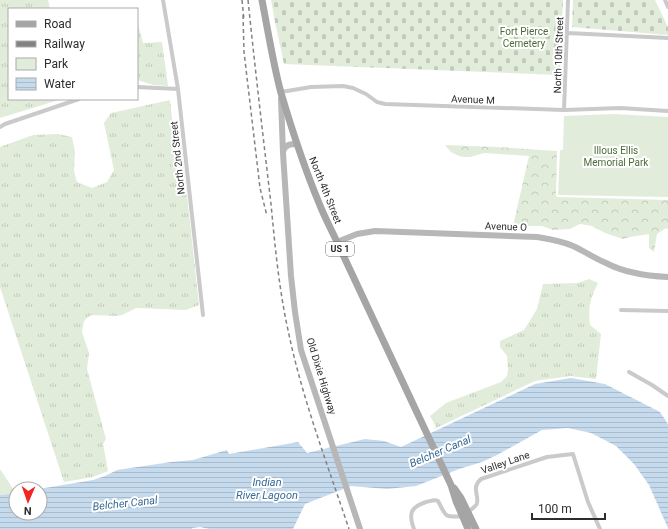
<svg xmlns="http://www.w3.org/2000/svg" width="668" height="529" viewBox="0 0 668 529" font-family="Roboto,sans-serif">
<defs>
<pattern id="grass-tufts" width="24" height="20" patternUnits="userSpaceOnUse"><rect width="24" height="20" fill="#e2ecda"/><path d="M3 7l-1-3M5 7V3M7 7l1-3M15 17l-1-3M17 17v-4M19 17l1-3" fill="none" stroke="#c2cbbb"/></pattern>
<pattern id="forest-crowns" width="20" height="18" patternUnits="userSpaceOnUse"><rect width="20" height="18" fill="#e2ecda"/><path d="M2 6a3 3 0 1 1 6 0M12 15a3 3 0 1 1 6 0" fill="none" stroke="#c2cbbb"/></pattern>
<pattern id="cemetery-stones" width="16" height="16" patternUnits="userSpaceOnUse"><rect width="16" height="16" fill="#e2ecda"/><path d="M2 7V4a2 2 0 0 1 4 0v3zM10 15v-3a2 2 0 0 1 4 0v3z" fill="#c2cbbb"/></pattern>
<pattern id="water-rules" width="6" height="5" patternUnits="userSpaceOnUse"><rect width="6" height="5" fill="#c5daed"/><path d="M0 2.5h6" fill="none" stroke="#abc"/></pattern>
</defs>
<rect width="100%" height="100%" fill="#fff"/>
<!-- grass -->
<path fill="url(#grass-tufts)" d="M 0,0 L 48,0 L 50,9 L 9,9 L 9,99 L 62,99 L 0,118 Z
M 137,20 L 143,43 L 162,42 L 168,86 L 154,85 L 137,80 Z
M 170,100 L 174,137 L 176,139 L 181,140 L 199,305 L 186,310 L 136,308 L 122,315 L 116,316 L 92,315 L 88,317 L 84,321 L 82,332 L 89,353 L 87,369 L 106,439 L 103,444 L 108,471 L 93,477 L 64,482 L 0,287 L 0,147 L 33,135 L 58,134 L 72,137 L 75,152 L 74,171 L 77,182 L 92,188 L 107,182 L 114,170 L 104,123 L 111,113 Z
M 589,279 L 598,283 C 590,299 588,307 590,325 L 601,334 L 596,379 L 570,376 L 535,381 L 434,429 L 433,429 L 436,427 L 430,416 L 446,403 L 501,382 L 507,376 L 508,370 L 507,356 L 500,347 L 500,341 L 524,330 L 537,309 L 543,284 L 578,283 Z"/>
<!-- forest -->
<path fill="url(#forest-crowns)" d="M 445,145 L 497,147 L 557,151 L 556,195 L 557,197 L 668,200 L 668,229 L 666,228 L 657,234 L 654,252 L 649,248 L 649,234 L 630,237 L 623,239 L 605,233 L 592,226 L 580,224 L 570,229 L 553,230 L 542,226 L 513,226 L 529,156 L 484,153 L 470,157 L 464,157 L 459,156 L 451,152 Z"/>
<!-- cemetery -->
<path fill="url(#cemetery-stones)" d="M 271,0 L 563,0 L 560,75 L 284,64 L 275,22 Z
M 573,0 L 655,0 L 668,27 L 668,35 L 572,27 Z"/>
<!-- park -->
<path fill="#e2ecda" d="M 613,114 L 668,117 L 668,197 L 558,195 L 560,150 L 563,150 L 564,116 Z
M 0,469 L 16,493 L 0,495 Z"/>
<!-- water -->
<path fill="url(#water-rules)" d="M 571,378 L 605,384 L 660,412 L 668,424 L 668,528 L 649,485 L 634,464 L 616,446 L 591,433 L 568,428 L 542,430 L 497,455 L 482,462 L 459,469 L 416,486 L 387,489 L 351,486 L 305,504 L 293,529 L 209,529 L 200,527 L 192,528 L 192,529 L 0,529 L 0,495 L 16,493 L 16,513 L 40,513 L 40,489 L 39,489 L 93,480 L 105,476 L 117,470 L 171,462 L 193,460 L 227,450 L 229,454 L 298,442 L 307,453 L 365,439 L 384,441 L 401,447 L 535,384 Z"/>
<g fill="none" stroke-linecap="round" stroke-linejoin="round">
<!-- street -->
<path stroke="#cacaca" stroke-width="4" d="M 163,0 L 178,89 L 203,315
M 665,0 L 668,7
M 568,33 L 668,38
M 137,87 L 178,89
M 281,92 L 311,87 L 343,86 L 353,88 L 366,94 L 377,102 L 385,104 L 564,110 L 620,108 L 668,111
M 564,110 L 568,0
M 0,127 L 5,124 L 79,99
M 621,310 L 668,311
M 629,372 L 652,385 L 668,396
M 468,512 C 470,510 476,507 477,503 C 479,494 471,488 481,479 L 547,457 L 573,454 L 588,502 L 600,529
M 414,529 C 408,513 411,507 426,502 C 431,501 434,499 438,501 C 446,516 444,518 462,516"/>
<!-- secondary -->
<path stroke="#b7b7b7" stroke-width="6" d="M 281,99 L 283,153 L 291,276 L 295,312 L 301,350 L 360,529
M 283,151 C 286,144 291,144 297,144
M 337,242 L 357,234 L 375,231 L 537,237 C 549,239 562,241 573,246 C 584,251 594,258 606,263 C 625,273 646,276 668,277"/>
<!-- primary -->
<path stroke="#a5a5a5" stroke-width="7" d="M 262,0 C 268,31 273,63 281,93 C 292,130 304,167 319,203 C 324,216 331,229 337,242 L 451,485 L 456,501 L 468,529
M 454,488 L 461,498 L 476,529"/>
<!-- rail -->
<path stroke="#828282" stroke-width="1.5" stroke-dasharray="4 3" stroke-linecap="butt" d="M 242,0 L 244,20
M 248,0 C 255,68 263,136 271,204 C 275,246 279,289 288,330 C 302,398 327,463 349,529
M 243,15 L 244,52 L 260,188 L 267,216"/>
</g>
<g text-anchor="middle" stroke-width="4" stroke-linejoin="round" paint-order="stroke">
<!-- shield labels -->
<rect fill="#fff" stroke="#6c6c6c" stroke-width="1" x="326" y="242" width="28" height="14" rx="3"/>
<g font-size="9" font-weight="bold" fill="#2d2d2d">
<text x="340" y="252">US 1</text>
</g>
<!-- park labels -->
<g font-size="10" fill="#4c6b39" stroke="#fff">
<text x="524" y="35">Fort Pierce<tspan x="524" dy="12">Cemetery</tspan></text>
<text x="616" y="154">Illous Ellis<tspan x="616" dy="12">Memorial Park</tspan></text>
</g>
<!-- street labels -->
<g font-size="10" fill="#2d2d2d" stroke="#fff">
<text transform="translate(558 55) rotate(-88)" y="4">North 10th Street</text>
<text transform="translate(473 99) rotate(2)" y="4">Avenue M</text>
<text transform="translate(177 158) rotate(-96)" y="4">North 2nd Street</text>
<text transform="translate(326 190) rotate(68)" y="4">North 4th Street</text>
<text transform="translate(506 226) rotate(2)" y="4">Avenue O</text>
<text transform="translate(322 376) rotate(73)" y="4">Old Dixie Highway</text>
<text transform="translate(505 462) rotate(-19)" y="4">Valley Lane</text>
</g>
<!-- water labels -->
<g font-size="11" font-style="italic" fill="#376994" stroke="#fff">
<text transform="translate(440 451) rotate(-23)" y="4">Belcher Canal</text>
<text x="267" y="486">Indian<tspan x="267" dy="13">River Lagoon</tspan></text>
<text transform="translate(125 503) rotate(-6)" y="4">Belcher Canal</text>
</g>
</g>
<!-- legend -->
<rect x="8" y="8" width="130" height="92" fill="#ffffff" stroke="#ababab"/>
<rect x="16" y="21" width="20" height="6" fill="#a5a5a5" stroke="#ababab"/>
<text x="44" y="28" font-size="12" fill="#2d2d2d">Road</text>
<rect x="16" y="41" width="20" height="6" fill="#828282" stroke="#ababab"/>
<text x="44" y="48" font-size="12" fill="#2d2d2d">Railway</text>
<rect x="16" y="58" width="20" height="12" fill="#e2ecda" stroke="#ababab"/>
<text x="44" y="68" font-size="12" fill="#2d2d2d">Park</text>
<rect x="16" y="78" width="20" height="12" fill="url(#water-rules)" stroke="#ababab"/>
<text x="44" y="88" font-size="12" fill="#2d2d2d">Water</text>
<!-- north arrow -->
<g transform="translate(28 501) rotate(182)"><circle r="19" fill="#ffffff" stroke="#ababab"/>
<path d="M0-3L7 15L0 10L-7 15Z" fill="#ee2725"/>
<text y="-6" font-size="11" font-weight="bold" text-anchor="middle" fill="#2d2d2d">N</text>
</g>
<!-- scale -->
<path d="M532 513v6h73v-6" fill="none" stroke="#2d2d2d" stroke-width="2"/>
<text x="538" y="513" font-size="12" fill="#2d2d2d" stroke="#ffffff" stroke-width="3" paint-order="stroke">100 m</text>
</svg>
